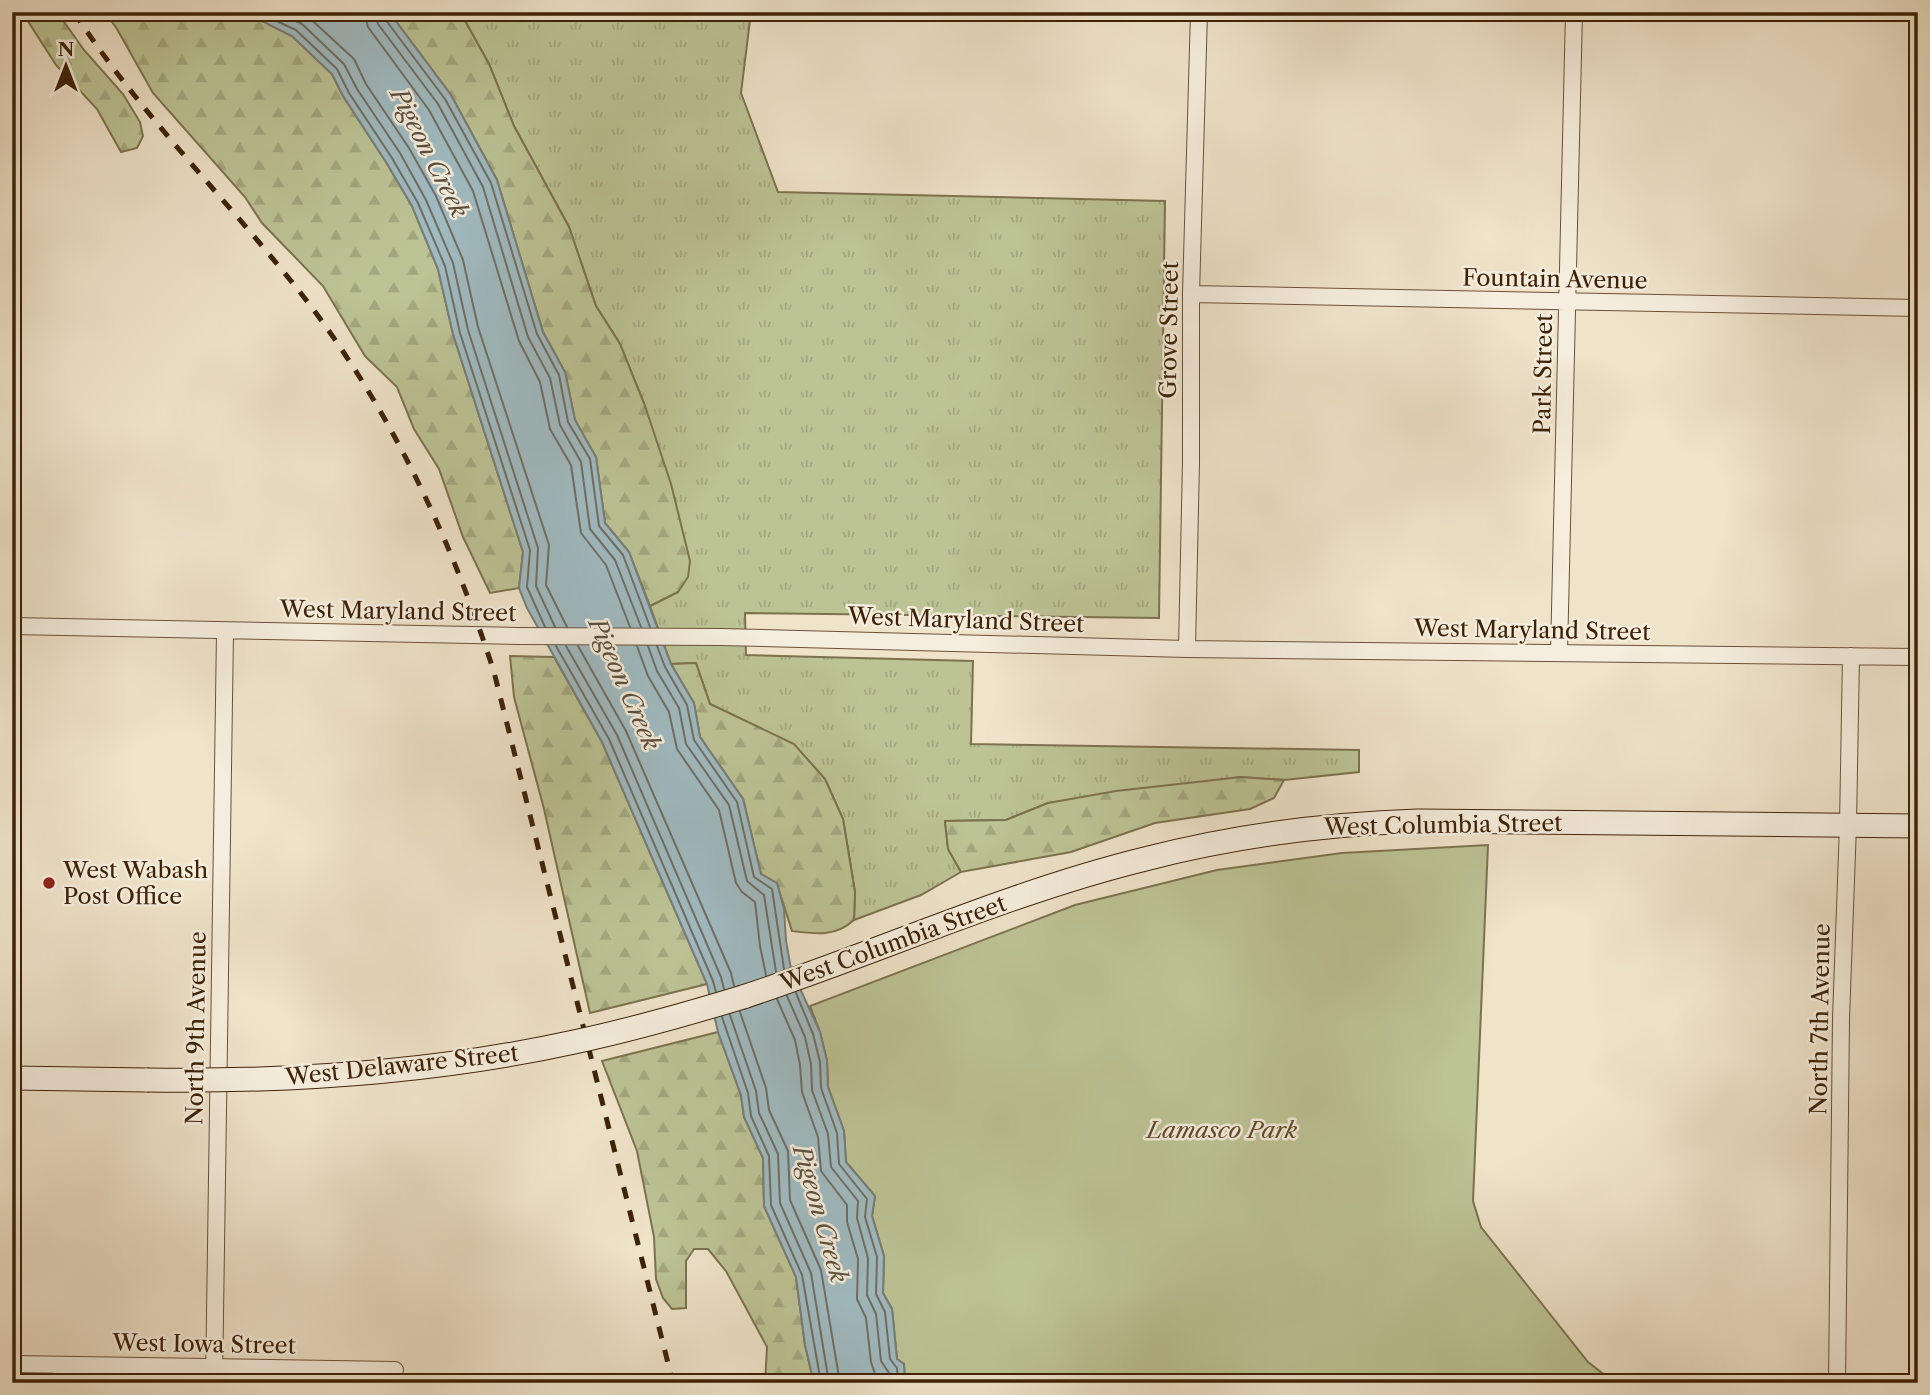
<svg xmlns="http://www.w3.org/2000/svg" width="1930" height="1395" viewBox="0 0 1930 1395" font-family="'Libre Caslon Text',serif">
<defs>
<pattern id="grass-tufts" width="24" height="20" patternUnits="userSpaceOnUse" patternTransform="scale(1.75)"><rect width="24" height="20" fill="#bcc395"/><path d="M3 7l-1-3M5 7V3M7 7l1-3M15 17l-1-3M17 17v-4M19 17l1-3" fill="none" stroke="#a3a77f"/></pattern>
<pattern id="forest-firs" width="22" height="20" patternUnits="userSpaceOnUse" patternTransform="scale(1.75)"><rect width="22" height="20" fill="#bcc395"/><path d="M5 1l3.5 6h-7zM16 11l3.5 6h-7z" fill="#a3a77f"/></pattern>
</defs>
<rect width="100%" height="100%" fill="#efe3ca"/>
<filter id="stains"><feTurbulence type="fractalNoise" baseFrequency=".00286" numOctaves="4"/><feColorMatrix values="0 0 0 0 .2 0 0 0 0 .09 0 0 0 0 .02 0 0 0 .5 -.17"/></filter>
<radialGradient id="worn" r=".72"><stop offset=".6" stop-color="#630" stop-opacity="0"/><stop offset="1" stop-color="#630" stop-opacity=".3"/></radialGradient>
<!-- grass -->
<path fill="url(#grass-tufts)" stroke="#7d724e" stroke-width="2" d="M 460,12 L 751,12 L 741,93 L 778,192 L 1165,201 L 1159,618 L 745,613 L 746,655 L 973,661 L 971,744 L 1359,750 L 1359,772 L 1284,780 L 1241,777 L 1048,803 L 1006,820 L 945,821 L 948,849 L 961,872 L 921,895 L 854,920 L 855,892 L 843,819 L 825,779 L 793,744 L 710,704 L 696,663 L 671,664 L 650,606 L 678,592 L 645,406 L 620,344 L 596,306 L 569,227 L 514,126 L 489,64 Z"/>
<!-- forest -->
<path fill="url(#forest-firs)" stroke="#7d724e" stroke-width="2" d="M 22,12 L 57,12 L 84,50 L 123,94 L 140,122 L 143,136 L 137,148 L 121,152 L 97,109 L 56,65 Z
M 105,12 L 244,12 L 292,36 L 332,74 L 343,96 L 386,162 L 412,206 L 438,269 L 453,334 L 523,552 L 519,588 L 490,593 L 463,537 L 439,469 L 414,429 L 397,387 L 365,356 L 323,286 L 262,223 L 245,197 L 153,93 L 117,29 Z
M 389,12 L 460,12 L 489,64 L 514,126 L 569,227 L 596,306 L 620,344 L 645,406 L 671,484 L 690,561 L 688,577 L 678,592 L 650,606 L 629,552 L 605,523 L 596,457 L 575,420 L 565,372 L 543,332 L 497,180 L 451,95 Z
M 510,656 L 554,657 L 602,742 L 707,984 L 590,1013 L 544,809 L 514,697 Z
M 696,663 L 710,704 L 794,744 L 825,779 L 843,819 L 855,892 L 854,920 C 836,937 815,934 792,931 L 777,884 L 761,874 L 743,799 L 700,737 L 694,703 L 671,664 Z
M 1241,777 L 1284,780 L 1274,798 L 1250,809 L 1155,823 L 1071,852 L 961,872 L 948,849 L 945,821 L 1006,820 L 1048,803 L 1116,791 Z
M 718,1032 L 741,1095 L 744,1117 L 763,1158 L 764,1206 L 796,1277 L 805,1345 L 814,1383 L 765,1383 L 767,1347 L 726,1271 L 708,1249 L 694,1249 L 686,1261 L 686,1308 L 672,1309 L 663,1298 L 656,1279 L 654,1237 L 637,1151 L 602,1061 Z"/>
<!-- green -->
<path fill="#bcc395" stroke="#7d724e" stroke-width="2" d="M 1488,845 L 1473,1201 L 1481,1227 L 1588,1362 L 1615,1383 L 905,1383 L 904,1364 L 897,1359 L 892,1309 L 883,1293 L 884,1256 L 872,1216 L 875,1196 L 846,1162 L 844,1131 L 828,1087 L 827,1061 L 820,1032 L 810,1006 L 1075,905 L 1217,870 L 1342,853 Z"/>
<!-- water -->
<path fill="#a0bbc2" stroke="#797e77" stroke-width="2" d="M 244,12 L 389,12 L 451,95 L 497,180 L 543,332 L 565,372 L 575,420 L 596,457 L 605,523 L 629,552 L 671,664 L 694,703 L 700,737 L 743,799 L 761,874 L 777,883 L 784,909 L 786,941 L 791,969 L 820,1032 L 827,1061 L 828,1087 L 844,1131 L 846,1162 L 875,1196 L 872,1216 L 884,1256 L 883,1293 L 892,1309 L 897,1359 L 904,1364 L 905,1383 L 814,1383 L 805,1345 L 796,1277 L 764,1206 L 763,1158 L 744,1117 L 741,1095 L 718,1032 L 707,984 L 602,742 L 527,608 L 519,588 L 523,552 L 453,334 L 438,269 L 412,206 L 386,162 L 343,96 L 332,74 L 292,36 Z"/>
<g fill="none" stroke-linecap="round" stroke-linejoin="round">
<!-- shore -->
<path stroke="#6f6e64" stroke-width="2" d="M 257,12 L 296,30 L 337,69 L 349,93 L 392,158 L 418,203 L 445,266 L 460,333 L 530,550 L 527,587 L 545,627
M 278,12 L 302,24 L 344,64 L 357,89 L 400,153 L 426,200 L 453,263 L 468,330 L 538,548 L 536,586 L 555,627
M 303,12 L 354,59 L 366,84 L 409,148 L 436,196 L 463,260 L 478,327 L 549,545 L 546,585 L 567,627
M 364,12 L 368,27 L 429,110 L 473,191 L 519,341 L 540,382 L 550,429 L 571,465 L 581,533 L 606,565 L 630,627
M 375,12 L 378,24 L 438,104 L 483,187 L 528,337 L 550,378 L 560,425 L 581,462 L 590,529 L 615,560 L 641,627
M 384,12 L 385,19 L 445,99 L 491,183 L 537,334 L 559,375 L 568,422 L 590,459 L 599,526 L 623,555 L 650,627
M 556,646 L 609,739 L 713,981 L 716,992
M 566,646 L 617,735 L 721,977 L 724,989
M 578,646 L 626,731 L 731,973 L 734,986
M 637,646 L 648,676 L 669,712 L 677,749 L 719,810 L 736,883 L 742,892 L 755,902 L 760,946 L 766,975
M 648,646 L 657,671 L 679,708 L 686,744 L 729,805 L 747,881 L 764,895 L 776,972
M 657,646 L 665,667 L 687,705 L 694,740 L 737,802 L 754,877 L 772,889 L 784,969
M 796,993 L 813,1034 L 820,1062 L 821,1088 L 837,1133 L 839,1164 L 867,1199 L 865,1217 L 877,1257 L 876,1294 L 885,1312 L 890,1359 L 897,1368 L 898,1383
M 787,996 L 805,1037 L 811,1064 L 812,1090 L 828,1134 L 831,1167 L 858,1201 L 857,1218 L 868,1258 L 867,1295 L 876,1314 L 881,1361 L 889,1373 L 889,1383
M 777,999 L 795,1040 L 800,1065 L 802,1092 L 818,1137 L 821,1171 L 847,1205 L 847,1222 L 858,1259 L 857,1299 L 866,1318 L 871,1362 L 878,1383
M 740,1012 L 766,1088 L 769,1110 L 788,1151 L 790,1200 L 821,1270 L 840,1383
M 730,1015 L 756,1091 L 759,1113 L 778,1154 L 780,1203 L 811,1273 L 829,1383
M 722,1017 L 748,1093 L 751,1116 L 769,1156 L 771,1205 L 802,1275 L 821,1383"/>
<defs>
<path id="street" d="M 1191,294 L 1918,308
M 12,626 L 517,636 L 721,637 L 1187,649 L 1918,657
M 1187,649 L 1191,461 L 1191,294 L 1199,12
M 1559,653 L 1574,12
M 12,1364 L 395,1370
M 61,1383 L 61,1365
M 214,1383 L 225,632
M 1837,1383 L 1841,1019 L 1848,825 L 1851,656"/>
<path id="secondary" d="M 743,997 C 877,953 1007,893 1145,859 C 1234,836 1326,824 1418,821 L 1918,826
M 12,1078 L 147,1080"/>
</defs>
<!-- street casing -->
<use href="#street" stroke="#6a5238" stroke-width="18"/>
<!-- secondary casing -->
<use href="#secondary" stroke="#3e2207" stroke-width="25"/>
<!-- street -->
<use href="#street" stroke="#f5eddd" stroke-width="16"/>
<!-- secondary -->
<use href="#secondary" stroke="#f5eddd" stroke-width="23"/>
<!-- rail -->
<path stroke="#3e2207" stroke-width="5" stroke-dasharray="12 12" stroke-linecap="butt" d="M 74,12 C 143,119 236,208 313,309 C 395,419 452,542 494,672 L 673,1383"/>
<defs>
<path id="secondary-bridge" d="M 147,1080 C 291,1082 433,1073 574,1042 C 631,1030 687,1014 743,997"/>
</defs>
<!-- secondary-bridge casing -->
<use href="#secondary-bridge" stroke="#3e2207" stroke-width="25" stroke-linecap="butt"/>
<!-- secondary-bridge -->
<use href="#secondary-bridge" stroke="#f5eddd" stroke-width="23"/>
</g>
<!-- markers -->
<circle fill="#8f2418" stroke="#f5eddd" stroke-width="2.5" cx="49" cy="883" r="7"/>
<g text-anchor="middle" stroke-width="5" stroke-linejoin="round" paint-order="stroke">
<!-- street labels -->
<g font-size="23" fill="#3e2207" stroke="#f5eddd">
<text transform="translate(1555 279) rotate(1)" y="8">Fountain Avenue</text>
<text transform="translate(1169 330) rotate(-89)" y="8">Grove Street</text>
<text transform="translate(1543 374) rotate(-89)" y="8">Park Street</text>
<text transform="translate(398 611) rotate(1)" y="8">West Maryland Street</text>
<text transform="translate(966 620) rotate(2)" y="8">West Maryland Street</text>
<text transform="translate(1532 630) rotate(1)" y="8">West Maryland Street</text>
<text transform="translate(1443 825) rotate(-1)" y="8">West Columbia Street</text>
<text transform="translate(893 943) rotate(-20)" y="8">West Columbia Street</text>
<text transform="translate(1820 1019) rotate(-89)" y="8">North 7th Avenue</text>
<text transform="translate(196 1028) rotate(-89)" y="8">North 9th Avenue</text>
<text transform="translate(402 1065) rotate(-6)" y="8">West Delaware Street</text>
<text transform="translate(204 1344) rotate(1)" y="8">West Iowa Street</text>
</g>
<!-- poi labels -->
<g font-size="23" fill="#3e2207" stroke="#f5eddd" text-anchor="start">
<text x="63" y="878">West Wabash<tspan x="63" dy="26">Post Office</tspan></text>
</g>
<!-- park labels -->
<g font-size="23" font-style="italic" fill="#5e4a2a" stroke="#f5eddd">
<text x="1222" y="1138">Lamasco Park</text>
</g>
<!-- water labels -->
<g font-size="24" font-style="italic" fill="#5b503f" stroke="#f5eddd">
<text transform="translate(429 153) rotate(63)" y="8">Pigeon Creek</text>
<text transform="translate(624 684) rotate(66)" y="8">Pigeon Creek</text>
<text transform="translate(820 1214) rotate(74)" y="8">Pigeon Creek</text>
</g>
</g>
<!-- margin -->
<rect width="1930" height="1395" fill="none" stroke="#efe3ca" stroke-width="42"/>
<rect x="14" y="14" width="1902" height="1367" fill="none" stroke="#3e2207" stroke-width="3.5"/>
<rect x="21" y="21" width="1888" height="1353" fill="none" stroke="#3e2207" stroke-width="2"/>
<!-- north arrow -->
<g transform="translate(66 66)" stroke="#f5eddd" stroke-width="5" paint-order="stroke">
<path d="M0-5L12 26L0 18L-12 26Z" fill="#3e2207"/>
<text y="-10" font-size="19" font-weight="bold" text-anchor="middle" fill="#3e2207">N</text>
</g>
<rect width="100%" height="100%" filter="url(#stains)"/>
<rect width="100%" height="100%" fill="url(#worn)"/>
</svg>
